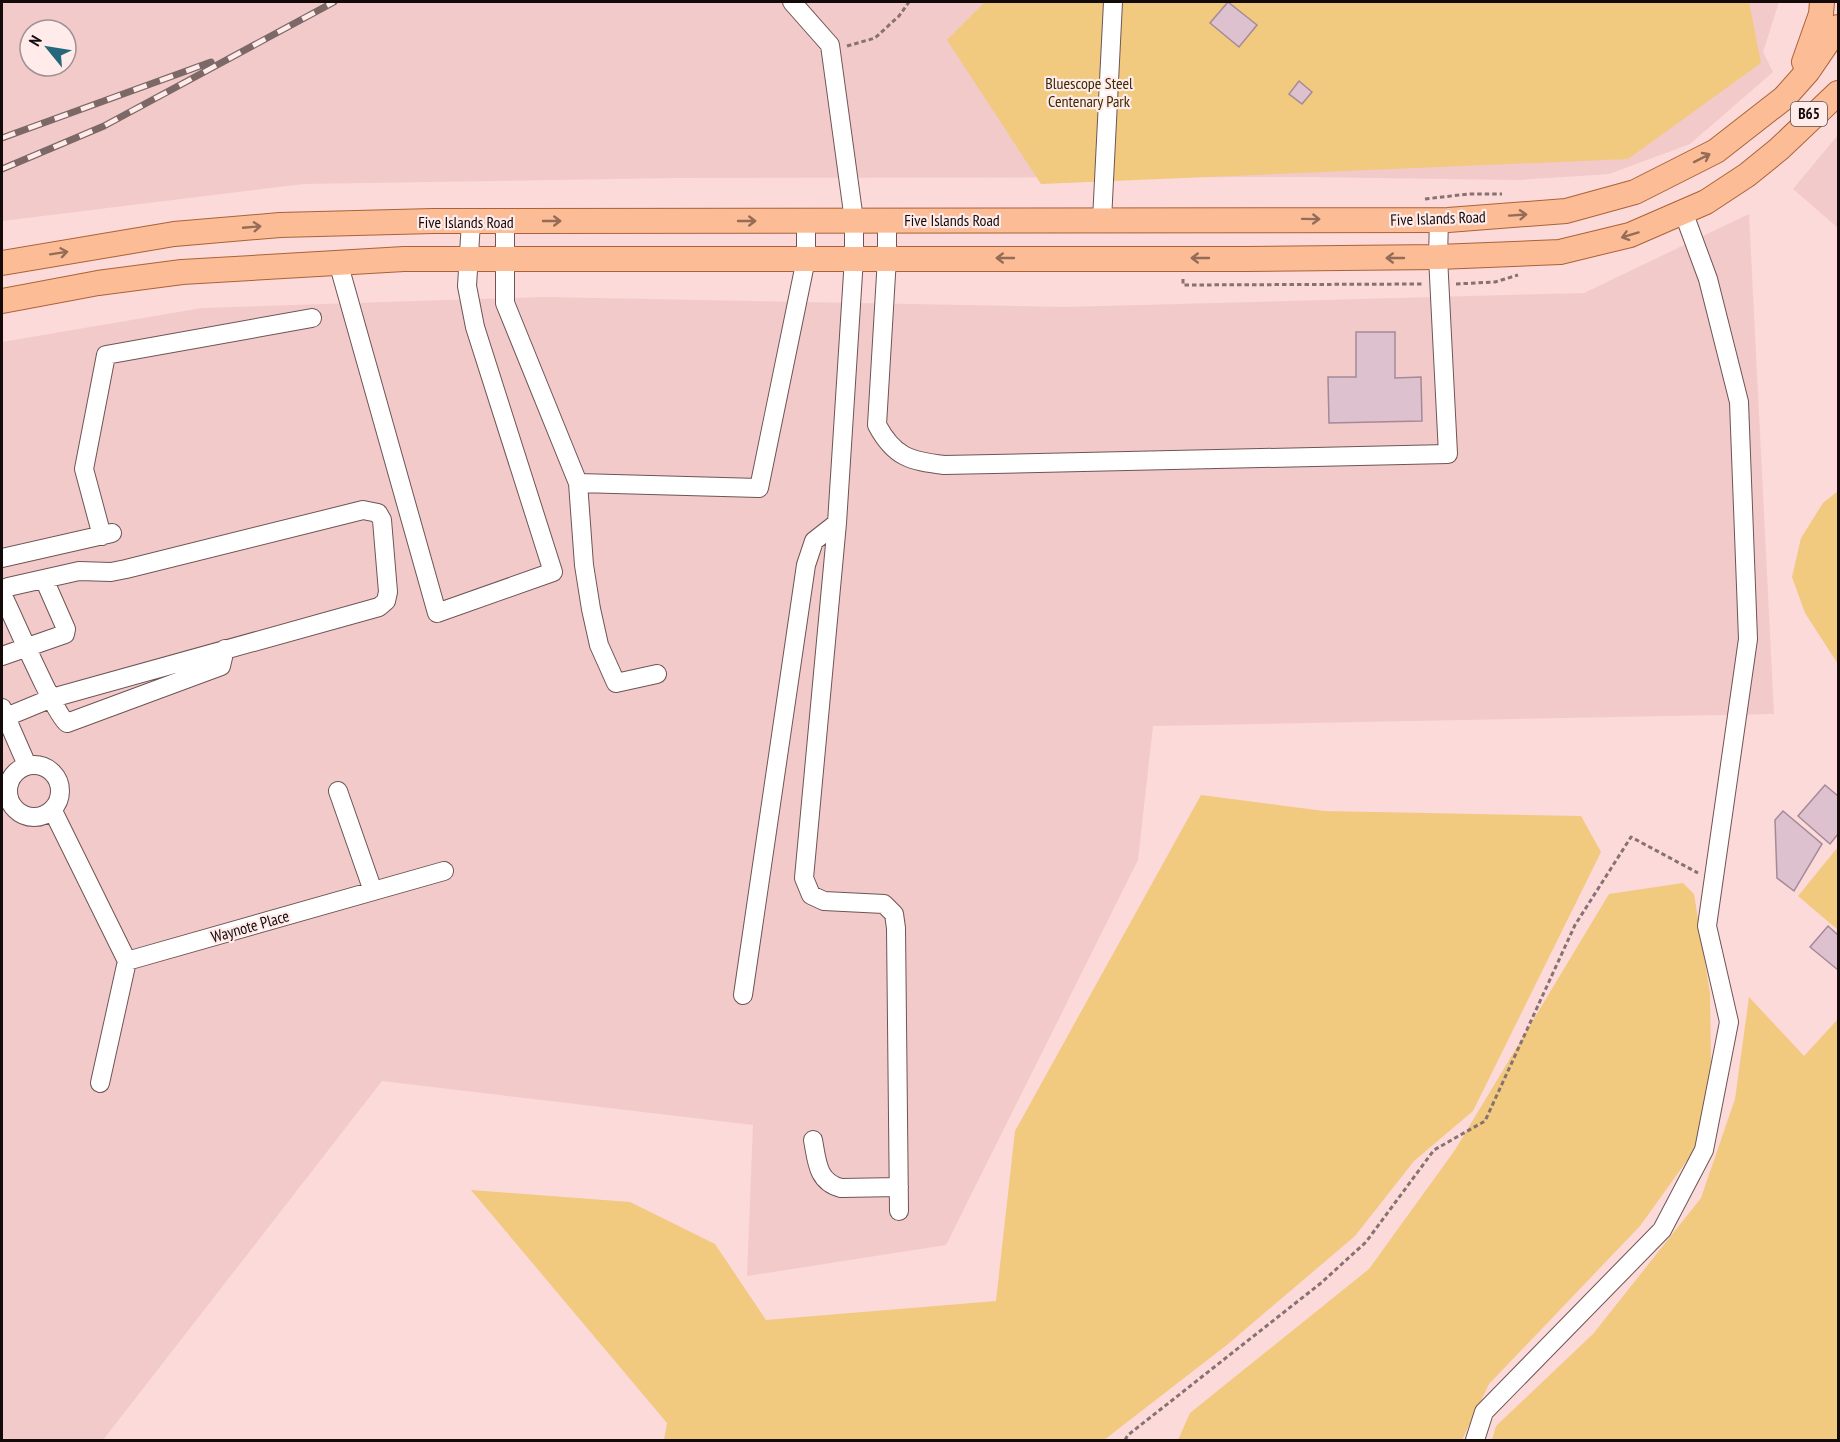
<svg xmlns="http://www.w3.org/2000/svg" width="1840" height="1442" viewBox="0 0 1840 1442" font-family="'PT Sans Narrow',sans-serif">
<rect width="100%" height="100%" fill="#fbdad9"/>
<!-- built -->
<path fill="#f2cac9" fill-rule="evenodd" d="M 2,2 L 1779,2 L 1763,52 L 1773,72 L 1690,144 L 1609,174 L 1518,180 L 1308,177 L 673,178 L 303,184 L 2,221 ZM 30,30 L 66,30 L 66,66 L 30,66 Z
M 1838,135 L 1838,228 L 1793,189 Z
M 1749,214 L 1774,714 L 1153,726 L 1138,860 L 946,1245 L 747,1276 L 753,1125 L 382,1081 L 103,1440 L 2,1440 L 2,342 L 202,308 L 545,297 L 1065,307 L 1584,293 Z"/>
<!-- green -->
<path fill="#f1c97f" d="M 985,2 L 1749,2 L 1761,63 L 1628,159 L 1041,184 L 947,40 Z
M 1838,491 L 1838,664 L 1805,613 L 1792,577 L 1801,538 L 1823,503 Z
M 1201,795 L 1324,811 L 1581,816 L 1601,852 L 1473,1111 L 1414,1161 L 1355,1236 L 1228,1344 L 1104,1440 L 664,1440 L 667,1423 L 471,1190 L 630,1202 L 715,1244 L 766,1320 L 996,1301 L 1015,1131 Z
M 1838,847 L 1838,930 L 1798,896 Z
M 1683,883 L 1694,894 L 1710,994 L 1711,1064 L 1696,1148 L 1640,1226 L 1489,1384 L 1462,1440 L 1178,1440 L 1190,1413 L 1369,1269 L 1455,1150 L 1609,894 Z
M 1749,997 L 1804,1056 L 1838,1019 L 1838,1440 L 1492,1440 L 1496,1426 L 1593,1334 L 1701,1198 L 1735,1099 Z"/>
<!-- building -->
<path fill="#ddc1ce" stroke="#a48a97" stroke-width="1.5" d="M 1228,2 L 1257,25 L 1239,47 L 1210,23 Z
M 1299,81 L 1312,92 L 1302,104 L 1289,94 Z
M 1356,332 L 1395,332 L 1395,378 L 1421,377 L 1422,421 L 1329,423 L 1328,377 L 1356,377 Z
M 1825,785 L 1838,796 L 1838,834 L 1830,844 L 1798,816 Z
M 1783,811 L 1822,844 L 1794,891 L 1777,878 L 1775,820 Z
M 1828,926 L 1838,935 L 1838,970 L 1810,947 Z"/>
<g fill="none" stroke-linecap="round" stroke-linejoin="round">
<defs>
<path id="minor" d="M 792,2 L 830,45 L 854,220 L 854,258 L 837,523 L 804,878 L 811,895 L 824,901 L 884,904 L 894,914 L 896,928 L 899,1211
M 887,220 L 887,258 L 877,425 C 894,457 910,461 944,465 L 1448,454 L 1438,257 L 1439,220
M 1102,220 L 1113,2
M 505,221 L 505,303 L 578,483 L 759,488 L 806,259 L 806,220
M 338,262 L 437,613 L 553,572 L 475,327 L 467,286 L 471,222
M 578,483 L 584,565 L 591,609 L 599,645 L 616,683 L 657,674
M 102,536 L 84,469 L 106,355 L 312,318
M 2,558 L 112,533
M 2,656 L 65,634 L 66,629 L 44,579
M 2,708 L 27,765
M 6,717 L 52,698 L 379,607 L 386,601 L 388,592 L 382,520 L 378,513 L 363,510 L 126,569 L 111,572 L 79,571 L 8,587 L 3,593 L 3,596 C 13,616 55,715 67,723 L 221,666 L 225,649
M8 791a26 26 0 1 1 52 0a26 26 0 1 1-52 0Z
M 338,791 L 373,891
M 53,811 L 127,961 L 444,871
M 743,995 L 806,565 L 814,541 L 837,523
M 100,1083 L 127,961
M 813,1140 C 817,1161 817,1182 841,1188 L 899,1187
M 1475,1440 L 1484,1412 L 1662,1230 L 1704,1150 L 1729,1022 L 1707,926 L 1748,639 L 1739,402 L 1708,279 L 1684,214"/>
<path id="major" d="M 1804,62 L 1821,14 L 1822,2
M 2,263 L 174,234 L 280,225 L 433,221 L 1448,220 L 1566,211 L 1635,192 L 1716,151 L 1784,98 L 1808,71 L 1838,27
M 2,301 L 98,283 L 182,272 L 404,259 L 1246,259 L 1438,257 L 1560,252 L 1630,235 L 1706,202 L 1747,175 L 1779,149 L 1838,93"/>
</defs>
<!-- minor casing -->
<use href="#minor" stroke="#6f5454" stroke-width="20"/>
<!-- major casing -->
<use href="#major" stroke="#aa6238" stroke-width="26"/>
<!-- path -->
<path stroke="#877171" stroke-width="3" stroke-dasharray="4.5 3" stroke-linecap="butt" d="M 847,46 L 875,38 L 899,16 L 909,2
M 1425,199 L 1468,194 L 1502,194
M 1183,279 L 1183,285 L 1423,284
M 1456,284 L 1495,282 L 1518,275
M 1125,1440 L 1128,1435 L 1321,1283 L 1366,1242 L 1434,1150 L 1485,1121 L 1575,925 L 1631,837 L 1698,873"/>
<!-- minor -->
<use href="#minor" stroke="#fff" stroke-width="18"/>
<!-- major -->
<use href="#major" stroke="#fcbd96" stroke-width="24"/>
<defs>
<path id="rail" d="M 2,138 L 211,62
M 2,169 L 104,126 L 334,2"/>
</defs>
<!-- rail casing -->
<use href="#rail" stroke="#7c6867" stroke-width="7"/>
<!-- rail -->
<use href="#rail" stroke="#ffebea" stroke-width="4.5" stroke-dasharray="14" stroke-linecap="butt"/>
</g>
<!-- one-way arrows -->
<defs><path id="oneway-shaft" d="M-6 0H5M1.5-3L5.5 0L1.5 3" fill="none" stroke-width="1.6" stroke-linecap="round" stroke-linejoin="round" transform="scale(1.5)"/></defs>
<g stroke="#946c57">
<use href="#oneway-shaft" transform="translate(1702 158) rotate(-27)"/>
<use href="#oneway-shaft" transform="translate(1518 215) rotate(-4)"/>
<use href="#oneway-shaft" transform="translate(1311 219) rotate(1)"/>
<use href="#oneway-shaft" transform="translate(552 221)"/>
<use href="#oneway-shaft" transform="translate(747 221)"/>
<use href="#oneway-shaft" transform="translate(252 227) rotate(-5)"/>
<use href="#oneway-shaft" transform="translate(1630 235) rotate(163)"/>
<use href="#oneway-shaft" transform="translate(59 253) rotate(-9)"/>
<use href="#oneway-shaft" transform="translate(1005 258) rotate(180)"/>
<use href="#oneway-shaft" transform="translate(1200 258) rotate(-180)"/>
<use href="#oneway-shaft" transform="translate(1395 258) rotate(180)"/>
</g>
<g text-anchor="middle" stroke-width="4.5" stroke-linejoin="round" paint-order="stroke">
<!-- shield labels -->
<rect fill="#ffebea" stroke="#5a4e4d" stroke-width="1.5" x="1791" y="102" width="36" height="24" rx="4.5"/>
<g font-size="15" font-weight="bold" fill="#140a0a">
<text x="1809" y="119">B65</text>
</g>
<!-- park labels -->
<g font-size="16" fill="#3b2901" stroke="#ffebea">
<text x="1089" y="89">Bluescope Steel<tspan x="1089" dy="18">Centenary Park</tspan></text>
</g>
<!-- street labels -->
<g font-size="16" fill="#140a0a" stroke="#ffebea">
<text transform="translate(1438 218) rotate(-2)" y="6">Five Islands Road</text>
<text x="952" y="226">Five Islands Road</text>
<text x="466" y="228">Five Islands Road</text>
<text transform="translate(250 926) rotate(-16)" y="6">Waynote Place</text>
</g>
</g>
<!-- border -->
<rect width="1840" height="1442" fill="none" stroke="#140a0a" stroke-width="6"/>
<!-- north arrow -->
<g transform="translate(48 48) rotate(300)"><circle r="28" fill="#ffebea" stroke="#a19190" stroke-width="1.5"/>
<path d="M0-4.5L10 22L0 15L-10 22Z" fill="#26687b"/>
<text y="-9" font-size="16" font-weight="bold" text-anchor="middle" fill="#140a0a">N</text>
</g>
</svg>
